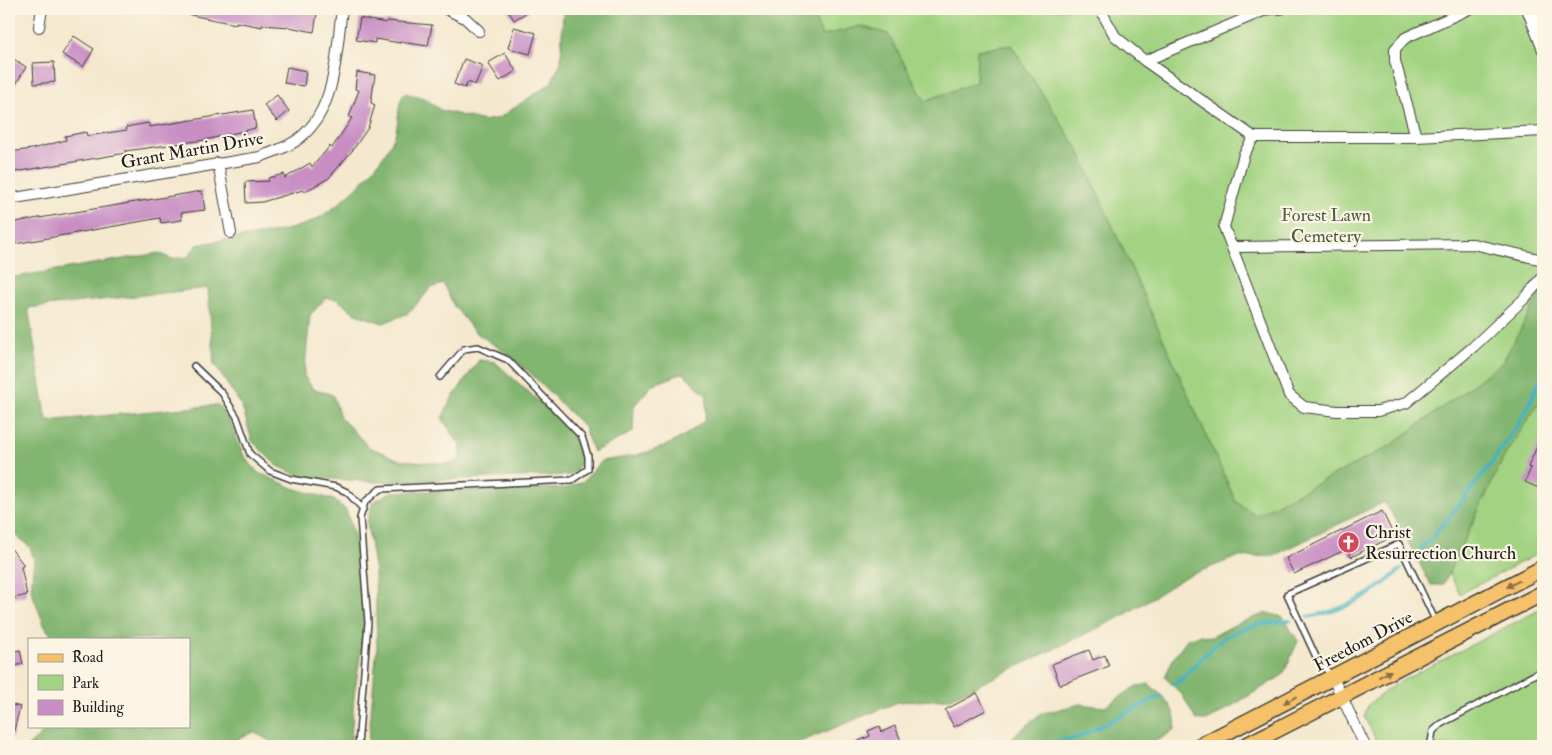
<svg xmlns="http://www.w3.org/2000/svg" width="1552" height="755" viewBox="0 0 1552 755" font-family="'IM FELL Double Pica',serif">
<rect width="100%" height="100%" fill="#fcf5e5"/>
<filter id="ink" filterUnits="userSpaceOnUse"><feTurbulence type="fractalNoise" baseFrequency=".02" numOctaves="2"/><feDisplacementMap in="SourceGraphic" scale="10" xChannelSelector="R" yChannelSelector="G"/><feConvolveMatrix kernelMatrix="1 2 1 2 8 2 1 2 1" color-interpolation-filters="sRGB"/></filter>
<filter id="wash" filterUnits="userSpaceOnUse"><feTurbulence type="fractalNoise" baseFrequency=".0096" numOctaves="4" result="noise"/><feDisplacementMap in="SourceGraphic" scale="20" xChannelSelector="R" yChannelSelector="G"/><feGaussianBlur stdDeviation="1.12" result="paint"/><feColorMatrix in="noise" values="0 0 0 0 0 0 0 0 0 0 0 0 0 0 0 0 0 1.4 0 .05"/><feComposite in="paint" operator="in"/></filter>
<g filter="url(#wash)">
<rect width="100%" height="100%" fill="#f4e8ce"/>
<!-- green -->
<path fill="#a3d382" stroke="#60784f" d="M 599,9 L 1543,9 L 1543,551 L 1460,594 L 1400,474 L 1230,554 Z
M 1543,608 L 1543,746 L 1379,746 L 1364,716 L 1368,705 L 1392,686 Z"/>
<!-- forest -->
<path fill="#82b570" stroke="#4f6846" d="M 563,9 L 811,9 L 822,36 L 860,26 L 888,34 L 925,101 L 976,82 L 977,50 L 1011,45 L 1079,151 L 1236,502 L 1256,515 L 1390,446 L 1502,363 L 1540,294 L 1543,293 L 1543,396 L 1504,457 L 1443,585 L 1431,585 L 1396,520 L 1384,502 L 1273,556 L 1237,557 L 1185,577 L 1123,616 L 949,699 L 898,702 L 790,746 L 368,746 L 377,646 L 375,573 L 367,522 L 373,502 L 391,492 L 567,488 L 584,481 L 601,461 C 644,455 671,449 705,420 L 707,396 L 683,373 L 652,385 L 634,406 L 633,432 L 593,452 L 584,427 L 528,371 L 502,350 L 475,332 L 454,306 L 443,284 L 431,288 L 409,313 L 383,323 L 356,314 L 337,299 L 326,298 L 310,315 L 304,376 L 313,389 L 333,395 L 340,417 L 369,447 L 400,460 L 450,464 L 460,460 L 461,447 L 442,418 L 451,400 L 479,360 L 495,362 L 574,433 L 581,453 L 582,464 L 571,475 L 377,482 L 302,477 L 276,465 L 252,441 L 242,406 L 214,364 L 208,288 L 28,308 L 47,421 L 218,405 L 231,424 L 243,454 L 257,472 L 293,488 L 334,500 L 346,510 L 357,545 L 365,627 L 354,695 L 351,738 L 346,746 L 279,746 L 254,732 L 233,741 L 230,746 L 28,746 L 51,726 L 189,726 L 189,639 L 54,639 L 45,627 L 31,590 L 34,560 L 30,547 L 9,531 L 9,278 L 159,253 L 171,259 L 188,257 L 197,245 C 232,237 272,236 306,224 C 335,214 382,166 394,137 C 400,123 396,107 404,93 L 425,98 L 440,110 L 484,121 L 499,118 L 551,83 L 561,62 Z
M 1267,613 L 1283,617 L 1298,641 L 1283,675 L 1209,720 L 1196,720 L 1183,696 L 1165,677 L 1174,657 L 1187,639 L 1200,635 L 1212,637 L 1236,624 Z
M 1149,684 C 1164,697 1178,709 1175,729 L 1160,739 L 1133,746 L 1016,746 L 1013,737 L 1040,714 L 1080,704 L 1105,707 L 1135,687 Z"/>
<g fill="none" stroke-linecap="round" stroke-linejoin="round">
<!-- stream -->
<path stroke="#44b3be" stroke-width="4" d="M 1415,555 C 1435,536 1452,513 1470,491 C 1499,454 1528,416 1543,371
M 1308,617 C 1343,611 1375,594 1401,569
M 1174,685 C 1190,672 1203,655 1219,642 C 1239,626 1266,622 1290,621
M 1031,746 L 1077,738 L 1160,696"/>
</g>
<g id="blocks">
<!-- building -->
<path fill="#c88ec4" d="M 186,9 L 290,9 L 317,14 L 314,32 L 289,27 L 262,25 L 262,27 L 236,22 L 236,24 L 220,21 L 186,14 Z
M 507,9 L 532,9 L 514,20 Z
M 360,18 L 386,23 L 387,21 L 432,25 L 428,46 L 400,42 L 400,43 L 375,39 L 375,43 L 356,40 Z
M 514,27 L 536,33 L 530,54 L 508,48 Z
M 74,36 L 94,49 L 83,67 L 62,54 Z
M 505,53 L 516,71 L 500,81 L 488,63 Z
M 9,56 L 26,67 L 9,96 Z
M 464,59 L 483,66 L 475,85 L 468,82 L 465,88 L 454,84 Z
M 54,62 L 55,82 L 34,84 L 33,63 Z
M 287,67 L 306,71 L 304,86 L 284,83 Z
M 357,72 L 375,75 L 371,103 L 375,105 L 368,128 L 352,151 L 329,178 L 304,192 L 303,190 L 262,202 L 246,203 L 245,182 L 269,181 L 268,178 L 284,174 L 285,178 L 310,163 L 312,167 L 330,146 L 332,148 L 352,118 L 349,117 L 359,90 L 355,89 Z
M 277,95 L 289,111 L 277,121 L 264,105 Z
M 253,110 L 256,128 L 205,140 L 125,151 L 126,153 L 9,173 L 9,152 L 32,149 L 66,140 L 65,136 L 86,132 L 87,136 L 127,130 L 126,127 L 149,123 L 149,127 Z
M 202,191 L 205,210 L 181,213 L 182,220 L 161,223 L 160,218 L 9,245 L 9,223 Z
M 1543,433 L 1543,490 L 1525,482 L 1531,468 L 1528,467 Z
M 1382,511 L 1394,536 L 1351,557 L 1347,549 L 1294,574 L 1286,558 Z
M 9,546 L 24,565 L 21,567 L 27,595 L 10,599 Z
M 20,650 L 23,664 L 9,667 L 9,652 Z
M 1089,650 L 1093,660 L 1105,655 L 1109,666 L 1060,685 L 1052,664 Z
M 977,693 L 986,710 L 954,727 L 945,710 Z
M 9,704 L 20,707 L 12,738 L 9,738 Z
M 880,726 L 882,732 L 895,726 L 901,741 L 890,746 L 848,746 L 870,736 L 868,731 Z"/>
</g>
</g>
<g filter="url(#ink)">
<use href="#blocks" fill-opacity="0" stroke="#3c3b37" stroke-width="1"/>
<g fill="none" stroke-linecap="round" stroke-linejoin="round">
<defs>
<path id="service" d="M 194,366 L 222,393 L 237,417 L 250,454 L 270,471 L 291,479 L 336,487 L 347,492 L 363,509
M 1331,675 L 1317,659 L 1287,594 L 1399,544 L 1436,622
M 358,746 L 368,622 L 360,518 L 365,502 L 380,489 L 572,480 L 588,469 L 588,456 L 582,437 L 508,360 L 478,347 L 464,349 L 440,377
M 1433,746 L 1431,742 L 1433,731 L 1441,724 L 1543,670"/>
<path id="minor" d="M 446,9 L 465,18 L 479,31
M 1100,9 L 1115,36 L 1145,61 L 1268,9
M 1268,9 L 1281,9
M 1527,9 L 1543,50
M 39,27 L 42,9
M 1534,27 L 1537,9
M 1145,61 L 1254,137
M 1543,131 L 1416,137 L 1254,137 L 1244,154 L 1224,227 L 1289,395 L 1304,407 L 1337,411 L 1378,411 L 1406,403 L 1473,347 L 1526,297 L 1543,277
M 1416,137 L 1395,61 L 1395,49 L 1405,38 L 1469,9
M 218,163 L 231,233
M 9,199 L 260,157 C 274,151 290,147 301,137 C 337,107 336,51 342,9
M 1232,247 L 1473,244 L 1543,260
M 1333,678 L 1365,746"/>
<path id="primary" d="M 1200,746 L 1543,568
M 1245,746 L 1543,593"/>
</defs>
<!-- service casing -->
<use href="#service" stroke="#3c3b37" stroke-width="8"/>
<!-- minor casing -->
<use href="#minor" stroke="#3c3b37" stroke-width="12"/>
<!-- primary casing -->
<use href="#primary" stroke="#3c3b37" stroke-width="18"/>
<!-- service -->
<use href="#service" stroke="#fff" stroke-width="5"/>
<!-- minor -->
<use href="#minor" stroke="#fff" stroke-width="10"/>
<!-- primary -->
<use href="#primary" stroke="#f5c16b" stroke-width="15"/>
</g>
<!-- one-way arrows -->
<defs><path id="oneway-solid" d="M-6-.8H1V-3.2L6.5 0L1 3.2V.8H-6Z" transform="scale(1.25)"/></defs>
<g fill="#886e44">
<use href="#oneway-solid" transform="translate(1513 584) rotate(153)"/>
<use href="#oneway-solid" transform="translate(1385 674) rotate(-27)"/>
<use href="#oneway-solid" transform="translate(1290 700) rotate(152)"/>
</g>
</g>
<!-- icons -->
<defs>
<symbol id="church-disc" viewBox="-11 -11 22 22"><circle r="9.5" fill="#d1495b" stroke="#fcf5e5"/><path d="M-1.2-6h2.4v3.5h3.3v2.4h-3.3V6h-2.4V-.1h-3.3v-2.4h3.3Z" fill="#fff"/></symbol>
</defs>
<g fill-rule="evenodd">
<use href="#church-disc" x="1336" y="530" width="25" height="25"/>
</g>
<g text-anchor="middle" stroke-width="4.5" stroke-linejoin="round" paint-order="stroke">
<!-- street labels -->
<g font-size="18" fill="#1c1c1c" stroke="#fcf5e5">
<text transform="translate(192 150) rotate(-10)" y="6">Grant Martin Drive</text>
<text transform="translate(1363 641) rotate(-28)" y="6">Freedom Drive</text>
</g>
<!-- park labels -->
<g font-size="18" fill="#4b5c40" stroke="#fcf5e5">
<text x="1326" y="221">Forest Lawn<tspan x="1326" dy="21">Cemetery</tspan></text>
</g>
<!-- poi labels -->
<g font-size="18" fill="#1c1c1c" stroke="#fcf5e5" text-anchor="start">
<text x="1365" y="538">Christ<tspan x="1365" dy="21">Resurrection Church</tspan></text>
</g>
</g>
<!-- margin -->
<rect width="1552" height="755" fill="none" stroke="#fcf5e5" stroke-width="30"/>
<!-- legend -->
<rect x="28" y="638" width="162" height="90" fill="#fcf5e5" stroke="#a29e95"/>
<rect x="38" y="654" width="25" height="8" fill="#f5c16b" stroke="#a29e95"/>
<text x="72" y="662" font-size="15" fill="#1c1c1c">Road</text>
<rect x="38" y="675" width="25" height="15" fill="#a3d382" stroke="#a29e95"/>
<text x="72" y="688" font-size="15" fill="#1c1c1c">Park</text>
<rect x="38" y="700" width="25" height="15" fill="#c88ec4" stroke="#a29e95"/>
<text x="72" y="712" font-size="15" fill="#1c1c1c">Building</text>
</svg>
